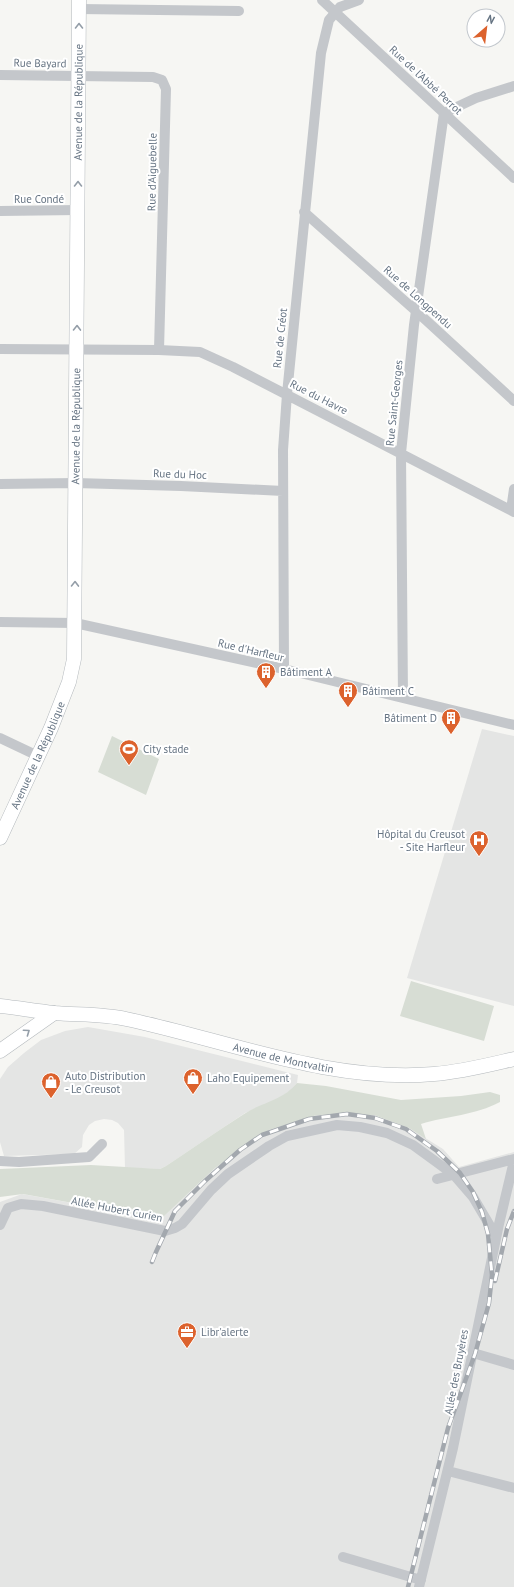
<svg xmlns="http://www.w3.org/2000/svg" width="514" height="1587" viewBox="0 0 514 1587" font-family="'PT Sans',sans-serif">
<rect width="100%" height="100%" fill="#f6f6f3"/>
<!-- built -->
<path fill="#e4e5e4" d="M 482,729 L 514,736 L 514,1006 L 407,978 Z
M 88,1027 L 145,1037 L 298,1075 L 297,1083 L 291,1090 L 276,1100 L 245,1113 L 166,1166 L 160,1169 L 125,1168 L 124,1130 L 118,1123 L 112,1120 L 104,1119 L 95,1121 L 89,1125 L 83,1135 L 82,1147 L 74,1154 L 4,1156 L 0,1142 L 0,1079 L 8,1067 L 24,1053 L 41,1040 L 65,1031 Z
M 317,1115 L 374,1115 L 409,1128 L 443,1149 L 459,1167 L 514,1152 L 514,1587 L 0,1587 L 0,1202 L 22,1194 L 161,1219 L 215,1168 L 269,1130 Z"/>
<!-- green -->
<path fill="#d7ddd4" d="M 112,736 L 159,759 L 146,795 L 98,772 Z
M 411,981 L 494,1006 L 484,1041 L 400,1016 Z
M 297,1083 L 326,1086 L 401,1100 L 461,1096 L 490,1092 L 500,1095 L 500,1102 C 476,1115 447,1116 421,1124 L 426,1139 L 409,1128 L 374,1115 L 317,1115 L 269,1130 L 215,1168 L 161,1219 L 23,1194 L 0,1197 L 0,1169 L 91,1165 L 160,1169 L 166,1166 C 192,1149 217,1131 244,1114 C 262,1102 282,1101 297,1083 Z"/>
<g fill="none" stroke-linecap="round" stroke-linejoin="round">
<defs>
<g id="secondary">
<path id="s1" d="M 0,838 L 51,728 L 69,682 L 74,659 L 79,0"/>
<path id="s2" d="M 0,1006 C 18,1008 36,1011 54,1013 C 78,1015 103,1014 126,1019 C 225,1040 331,1083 434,1074 C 461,1072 488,1065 514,1059"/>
<path d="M 0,1051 L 54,1013"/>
</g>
</defs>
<!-- secondary casing -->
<use href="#secondary" stroke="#b4b9bd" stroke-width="15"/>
<!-- street -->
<path stroke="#c4c7cb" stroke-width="10" d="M 322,0 L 514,178
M 79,9 L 239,11
M 0,75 L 153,77 L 162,80 L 166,89 L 159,350
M 444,113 L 476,98 L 514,86
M 0,211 L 78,210
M 304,212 L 416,311 L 514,401
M 0,349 L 159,350 L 200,352 L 233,367 L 514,512
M 0,484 L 76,483 L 181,486 L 283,491
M 511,510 L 514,489
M 0,622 L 75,623 L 284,669 L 514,725
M 284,669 L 283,450 L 287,394 L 321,53 L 329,20 L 340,7 L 359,0
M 403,698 L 401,453 L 414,325 L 444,113
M 0,738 L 38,756
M 0,1161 L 19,1162 L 89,1157 L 102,1144
M 437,1179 L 514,1159
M 0,1225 L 8,1208 L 21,1204 L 43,1206 L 165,1231 L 175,1228 L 182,1224 L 211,1190 L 228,1174 L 269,1146 L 287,1136 L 337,1125 L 360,1127 L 387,1133 L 413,1145 L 435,1161 L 454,1175 L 473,1197 L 496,1236
M 473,1353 L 514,1365
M 448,1471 L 514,1488
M 343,1557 L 421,1580
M 419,1587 L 453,1448 L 499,1224 L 514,1161"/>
<!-- secondary -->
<use href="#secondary" stroke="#fff" stroke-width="14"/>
<defs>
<path id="rail" d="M 152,1262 L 156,1252 L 175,1211 L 205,1181 L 240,1150 L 262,1135 L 309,1119 L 347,1114 L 375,1118 L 406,1129 L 437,1151 L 460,1173 L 473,1192 L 482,1212 L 488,1234 L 492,1275 L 489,1303 L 475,1354 L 448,1428 L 408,1587
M 495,1281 L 507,1229 L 514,1211"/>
</defs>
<!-- rail casing -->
<use href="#rail" stroke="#a3a8ae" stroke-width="4.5"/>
<!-- rail -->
<use href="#rail" stroke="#fff" stroke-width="3" stroke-dasharray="9" stroke-linecap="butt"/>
</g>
<!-- one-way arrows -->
<defs><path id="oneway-chevron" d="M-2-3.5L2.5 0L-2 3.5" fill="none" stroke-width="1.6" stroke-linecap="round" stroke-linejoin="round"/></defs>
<g stroke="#949ea8">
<use href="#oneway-chevron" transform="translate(79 26) rotate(-90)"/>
<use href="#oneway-chevron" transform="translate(78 184) rotate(-90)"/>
<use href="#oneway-chevron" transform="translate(77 328) rotate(-89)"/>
<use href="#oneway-chevron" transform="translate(75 584) rotate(-89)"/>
<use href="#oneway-chevron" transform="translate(27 1032) rotate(-35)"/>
</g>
<!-- icons -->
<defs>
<symbol id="building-pin" viewBox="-11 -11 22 30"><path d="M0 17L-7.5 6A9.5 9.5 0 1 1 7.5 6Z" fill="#dc622d" stroke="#fff"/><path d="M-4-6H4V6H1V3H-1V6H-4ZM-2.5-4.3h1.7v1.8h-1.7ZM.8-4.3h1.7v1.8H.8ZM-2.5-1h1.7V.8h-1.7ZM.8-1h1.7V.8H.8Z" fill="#fff"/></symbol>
<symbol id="stadium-pin" viewBox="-11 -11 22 30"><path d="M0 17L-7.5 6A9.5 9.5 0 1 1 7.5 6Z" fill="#dc622d" stroke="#fff"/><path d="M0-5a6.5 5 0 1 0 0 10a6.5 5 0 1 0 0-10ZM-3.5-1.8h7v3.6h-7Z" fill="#fff"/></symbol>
<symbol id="hospital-pin" viewBox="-11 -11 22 30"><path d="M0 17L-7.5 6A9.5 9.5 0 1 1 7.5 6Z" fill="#dc622d" stroke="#fff"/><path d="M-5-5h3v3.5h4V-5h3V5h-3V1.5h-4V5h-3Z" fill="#fff"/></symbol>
<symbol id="shop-pin" viewBox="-11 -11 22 30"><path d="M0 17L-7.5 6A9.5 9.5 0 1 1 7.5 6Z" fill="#dc622d" stroke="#fff"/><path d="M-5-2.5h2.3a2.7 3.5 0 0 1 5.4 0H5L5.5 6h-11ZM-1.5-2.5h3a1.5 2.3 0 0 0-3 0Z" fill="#fff"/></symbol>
<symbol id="office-pin" viewBox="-11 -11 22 30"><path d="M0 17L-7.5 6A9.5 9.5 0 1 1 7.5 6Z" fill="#dc622d" stroke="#fff"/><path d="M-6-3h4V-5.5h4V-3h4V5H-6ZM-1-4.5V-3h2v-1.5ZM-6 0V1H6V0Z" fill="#fff"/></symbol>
</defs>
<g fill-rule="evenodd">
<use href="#building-pin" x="255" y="661" width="22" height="30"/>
<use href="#building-pin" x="337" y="680" width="22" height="30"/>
<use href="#building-pin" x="440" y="707" width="22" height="30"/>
<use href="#stadium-pin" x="118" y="738" width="22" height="30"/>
<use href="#hospital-pin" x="468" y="829" width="22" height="30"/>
<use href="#shop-pin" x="182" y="1067" width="22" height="30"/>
<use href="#shop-pin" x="40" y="1071" width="22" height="30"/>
<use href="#office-pin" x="176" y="1321" width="22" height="30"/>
</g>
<g text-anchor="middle" stroke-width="4" stroke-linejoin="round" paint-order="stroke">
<!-- street labels -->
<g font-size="11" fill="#667483" stroke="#fff">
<text transform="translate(40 63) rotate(1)" y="4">Rue Bayard</text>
<text transform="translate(426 80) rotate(43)" y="4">Rue de l'Abbé Perrot</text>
<text dy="4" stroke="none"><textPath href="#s1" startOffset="751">Avenue de la République</textPath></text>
<text transform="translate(152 172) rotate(-89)" y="4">Rue d'Aiguebelle</text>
<text x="39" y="203">Rue Condé</text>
<text transform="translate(418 297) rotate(42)" y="4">Rue de Longpendu</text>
<text transform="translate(280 338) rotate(-84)" y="4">Rue de Créot</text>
<text transform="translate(319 397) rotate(27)" y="4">Rue du Havre</text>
<text transform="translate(394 403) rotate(-84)" y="4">Rue Saint-Georges</text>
<text dy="4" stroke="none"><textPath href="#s1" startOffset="427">Avenue de la République</textPath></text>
<text transform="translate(180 474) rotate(2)" y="4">Rue du Hoc</text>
<text transform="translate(251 650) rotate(13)" y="4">Rue d'Harfleur</text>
<text dy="4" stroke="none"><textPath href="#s1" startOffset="91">Avenue de la République</textPath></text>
<text dy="4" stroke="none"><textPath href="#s2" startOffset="289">Avenue de Montvaltin</textPath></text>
<text transform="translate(117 1209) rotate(11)" y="4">Allée Hubert Curien</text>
<text transform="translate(456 1372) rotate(-79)" y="4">Allée des Bruyères</text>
</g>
<!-- poi labels -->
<g font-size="11" fill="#667483" stroke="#fff" text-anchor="start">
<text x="280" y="676">Bâtiment A</text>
<text x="362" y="695">Bâtiment C</text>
<text x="437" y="722" text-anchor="end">Bâtiment D</text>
<text x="143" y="753">City stade</text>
<text x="465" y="838" text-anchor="end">Hôpital du Creusot<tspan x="465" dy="13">- Site Harfleur</tspan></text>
<text x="65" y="1080">Auto Distribution<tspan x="65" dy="13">- Le Creusot</tspan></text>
<text x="207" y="1082">Laho Equipement</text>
<text x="201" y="1336">Libr'alerte</text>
</g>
</g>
<!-- north arrow -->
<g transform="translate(486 28) rotate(28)"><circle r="19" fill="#ffffff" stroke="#c2c7cd"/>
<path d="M0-3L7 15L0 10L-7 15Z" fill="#dc622d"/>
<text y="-6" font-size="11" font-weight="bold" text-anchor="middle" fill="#667483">N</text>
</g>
</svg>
